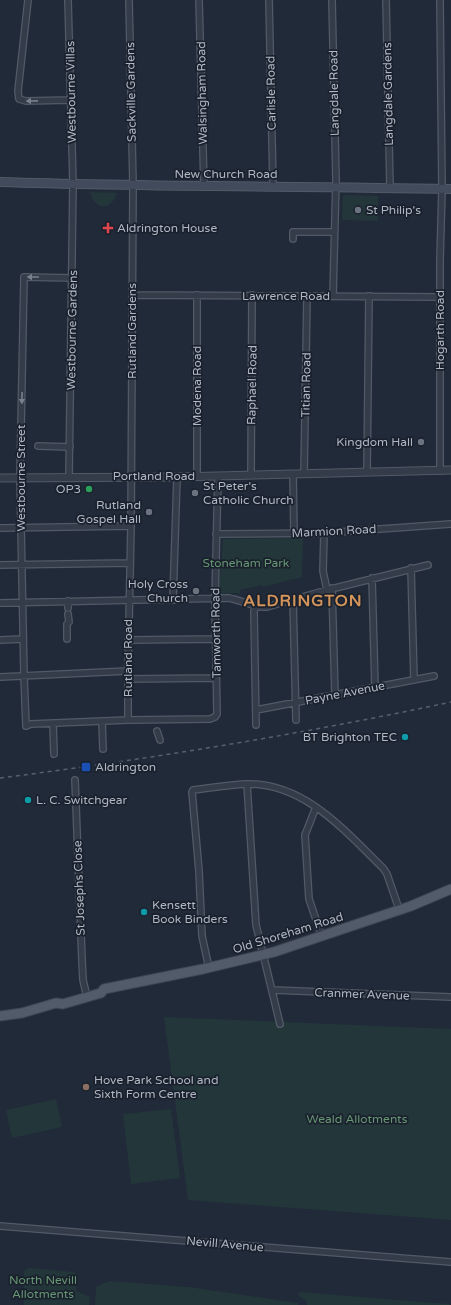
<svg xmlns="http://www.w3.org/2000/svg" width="451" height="1305" viewBox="0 0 451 1305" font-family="'Varela Round',sans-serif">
<rect width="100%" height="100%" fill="#212a39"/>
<!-- green -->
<path fill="#23363a" d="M 90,192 L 117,193 C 111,211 95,211 90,192 Z
M 344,195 L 378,196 L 378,221 L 342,220 L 343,196 Z
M 303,538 L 302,577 L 263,587 L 262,585 L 240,590 L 241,595 L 236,593 L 219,594 L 223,539 Z
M 164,1017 L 451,1029 L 451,1220 L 188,1200 Z
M 56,1099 L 62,1127 L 12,1138 L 6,1110 Z
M 171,1109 L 180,1178 L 131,1184 L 123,1114 Z
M 28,1268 L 73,1272 L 77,1274 L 76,1291 L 90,1297 L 89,1305 L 24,1305 L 24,1271 Z
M 109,1281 L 189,1287 L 298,1303 L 298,1305 L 95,1305 L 96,1287 Z
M 299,1292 L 449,1304 L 449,1305 L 307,1305 L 306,1301 L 299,1296 Z"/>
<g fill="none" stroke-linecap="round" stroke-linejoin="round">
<defs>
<path id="minor" d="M 28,0 L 18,91 L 19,99 L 26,101 L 71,100
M 68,0 L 73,183 L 69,477
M 199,0 L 204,187
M 269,0 L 273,186
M 332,0 L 336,180 L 333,296
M 386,0 L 390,188
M 440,0 L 442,189 L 440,261 L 440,471
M 293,239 L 293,232 L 334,232
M 72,278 L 24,277 L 20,477 L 24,676 L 26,726 L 31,724 L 128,720 L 210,719 L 215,717 L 217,714 L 215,599 L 218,476
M 132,295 L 440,297
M 38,446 L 70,447
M 367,472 L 369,296
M 293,474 L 294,533
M 304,474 L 307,296
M 251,475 L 252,295
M 197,476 L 197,295
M 0,528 L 131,526
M 324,533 L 323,571 L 327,590
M 216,534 L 324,533 L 451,524
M 0,565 L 130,563
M 411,568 L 414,680
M 372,578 L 375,687
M 332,588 L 335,695
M 293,599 L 296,720
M 173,600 L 177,477
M 68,601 L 68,608
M 0,603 L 228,598 C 242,600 254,608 267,607 L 327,590 L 428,565
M 256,606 L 254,611 L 256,725
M 67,639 L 67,624 L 69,622 L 68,614
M 0,640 L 23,639
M 128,640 L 215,639
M 0,677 L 128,671
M 128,679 L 216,678
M 256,710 L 434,676
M 128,720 L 128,671 L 131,526 L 133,185 L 129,0
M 102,721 L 103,749
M 53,724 L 54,754
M 157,731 L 160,740
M 75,780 L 82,960 L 83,980 L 87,997
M 247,784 L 256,925 L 280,1024
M 316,807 L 305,835 L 309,899 L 322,937
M 209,968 L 202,936 L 199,871 L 192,792 L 193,790 C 211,788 228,785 245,784 C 304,782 345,831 383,868 L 387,874 L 399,909
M 272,990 L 451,997
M 0,1226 L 451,1262"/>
<path id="tertiary" d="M 0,478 L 177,477 L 451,470"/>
<path id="secondary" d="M 0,182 C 150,187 301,186 451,189"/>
<path id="primary" d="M 0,1016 L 22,1013 L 56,1003 L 63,1004 L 101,993 L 104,989 L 203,969 L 274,952 L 411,906 L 451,889"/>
</defs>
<!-- minor casing -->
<use href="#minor" stroke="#525a67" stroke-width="8"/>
<!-- tertiary casing -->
<use href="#tertiary" stroke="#525a67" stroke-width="9"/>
<!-- secondary casing -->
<use href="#secondary" stroke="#525a67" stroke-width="10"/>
<!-- primary casing -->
<use href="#primary" stroke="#3e4552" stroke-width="11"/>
<!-- minor -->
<use href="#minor" stroke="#343c49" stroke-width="5.5"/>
<!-- tertiary -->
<use href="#tertiary" stroke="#343c49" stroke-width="7"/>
<!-- secondary -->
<use href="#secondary" stroke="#424b5c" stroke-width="8"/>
<!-- primary -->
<use href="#primary" stroke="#525b69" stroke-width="9"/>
<!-- rail -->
<path stroke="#566070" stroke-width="1.5" stroke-dasharray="4 4" stroke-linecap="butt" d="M 0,778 C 151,759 302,734 451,702"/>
</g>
<!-- one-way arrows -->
<defs><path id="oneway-solid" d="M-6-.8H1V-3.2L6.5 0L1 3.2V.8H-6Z"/></defs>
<g fill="#78808d">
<use href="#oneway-solid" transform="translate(32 101) rotate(179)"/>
<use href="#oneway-solid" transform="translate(33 277) rotate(-180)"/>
<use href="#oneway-solid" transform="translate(22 398) rotate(91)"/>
</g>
<!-- markers -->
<g fill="#6b7280" stroke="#1a212d" stroke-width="1.5">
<circle cx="358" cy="210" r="4"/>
<circle cx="421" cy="442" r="4"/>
<circle cx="195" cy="493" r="4"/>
<circle cx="149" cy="512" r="4"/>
<circle cx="196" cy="591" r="4"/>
</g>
<path fill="#e0444e" stroke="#1a212d" stroke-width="1.5" d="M106 222h4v4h4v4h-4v4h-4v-4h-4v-4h4z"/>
<circle fill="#2e9e5b" stroke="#1a212d" stroke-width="1.5" cx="89" cy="489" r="4"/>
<g fill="#0f9aa8" stroke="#1a212d" stroke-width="1.5">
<circle cx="405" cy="737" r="4"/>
<circle cx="28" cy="800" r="4"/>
<circle cx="144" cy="912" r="4"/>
</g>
<rect fill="#1a4fb4" stroke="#1a212d" stroke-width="1.5" x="81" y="762" width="10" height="10" rx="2"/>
<circle fill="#8d6e63" stroke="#1a212d" stroke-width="1.5" cx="86" cy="1087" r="4"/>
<g text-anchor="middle" stroke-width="3.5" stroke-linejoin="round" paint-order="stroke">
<!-- street labels -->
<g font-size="12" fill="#afb7c5" stroke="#1a212d">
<text transform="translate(71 92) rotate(-91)" y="4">Westbourne Villas</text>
<text transform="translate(131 92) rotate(-91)" y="4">Sackville Gardens</text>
<text transform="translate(202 93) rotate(-91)" y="4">Walsingham Road</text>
<text transform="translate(271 93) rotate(-91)" y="4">Carlisle Road</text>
<text transform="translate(334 93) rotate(-91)" y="4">Langdale Road</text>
<text transform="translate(388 94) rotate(-91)" y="4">Langdale Gardens</text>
<text x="226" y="178">New Church Road</text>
<text x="286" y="300">Lawrence Road</text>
<text transform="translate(72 330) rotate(-89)" y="4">Westbourne Gardens</text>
<text transform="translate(440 330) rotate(-90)" y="4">Hogarth Road</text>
<text transform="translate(132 331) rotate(-90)" y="4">Rutland Gardens</text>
<text transform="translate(252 385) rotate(-89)" y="4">Raphael Road</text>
<text transform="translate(306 385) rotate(-89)" y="4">Titian Road</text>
<text transform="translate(197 386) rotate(-90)" y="4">Modena Road</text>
<text x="154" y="480">Portland Road</text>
<text transform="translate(21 478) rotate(-90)" y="4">Westbourne Street</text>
<text transform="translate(334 531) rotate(-3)" y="4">Marmion Road</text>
<text transform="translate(216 633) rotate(-91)" y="4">Tamworth Road</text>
<text transform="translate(128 658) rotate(-90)" y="4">Rutland Road</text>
<text transform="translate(345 693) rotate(-11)" y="4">Payne Avenue</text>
<text transform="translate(79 888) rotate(-92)" y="4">St Josephs Close</text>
<text transform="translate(288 933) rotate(-17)" y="4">Old Shoreham Road</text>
<text transform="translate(362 994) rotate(2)" y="4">Cranmer Avenue</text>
<text transform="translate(225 1244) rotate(5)" y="4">Nevill Avenue</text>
</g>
<!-- poi labels -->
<g font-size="12" fill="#afb7c5" stroke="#1a212d" text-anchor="start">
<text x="366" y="214">St Philip's</text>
<text x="117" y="232">Aldrington House</text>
<text x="413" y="446" text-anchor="end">Kingdom Hall</text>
<text x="203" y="490">St Peter's<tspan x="203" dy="14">Catholic Church</tspan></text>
<text x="81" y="493" text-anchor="end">OP3</text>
<text x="141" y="509" text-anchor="end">Rutland<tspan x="141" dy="14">Gospel Hall</tspan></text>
<text x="188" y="588" text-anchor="end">Holy Cross<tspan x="188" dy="14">Church</tspan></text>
<text x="397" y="741" text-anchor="end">BT Brighton TEC</text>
<text x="95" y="771">Aldrington</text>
<text x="36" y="804">L. C. Switchgear</text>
<text x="152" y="909">Kensett<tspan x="152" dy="14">Book Binders</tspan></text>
<text x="94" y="1084">Hove Park School and<tspan x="94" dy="14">Sixth Form Centre</tspan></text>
</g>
<!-- park labels -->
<g font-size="12" fill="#669673" stroke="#1a212d">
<text x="246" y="567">Stoneham Park</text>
<text x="357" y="1123">Weald Allotments</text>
<text x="43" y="1284">North Nevill<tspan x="43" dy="14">Allotments</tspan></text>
</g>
<!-- district labels -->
<g font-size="16" font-weight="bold" letter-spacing="1" fill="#d3945c" stroke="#1a212d">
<text x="303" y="606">ALDRINGTON</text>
</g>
</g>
</svg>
